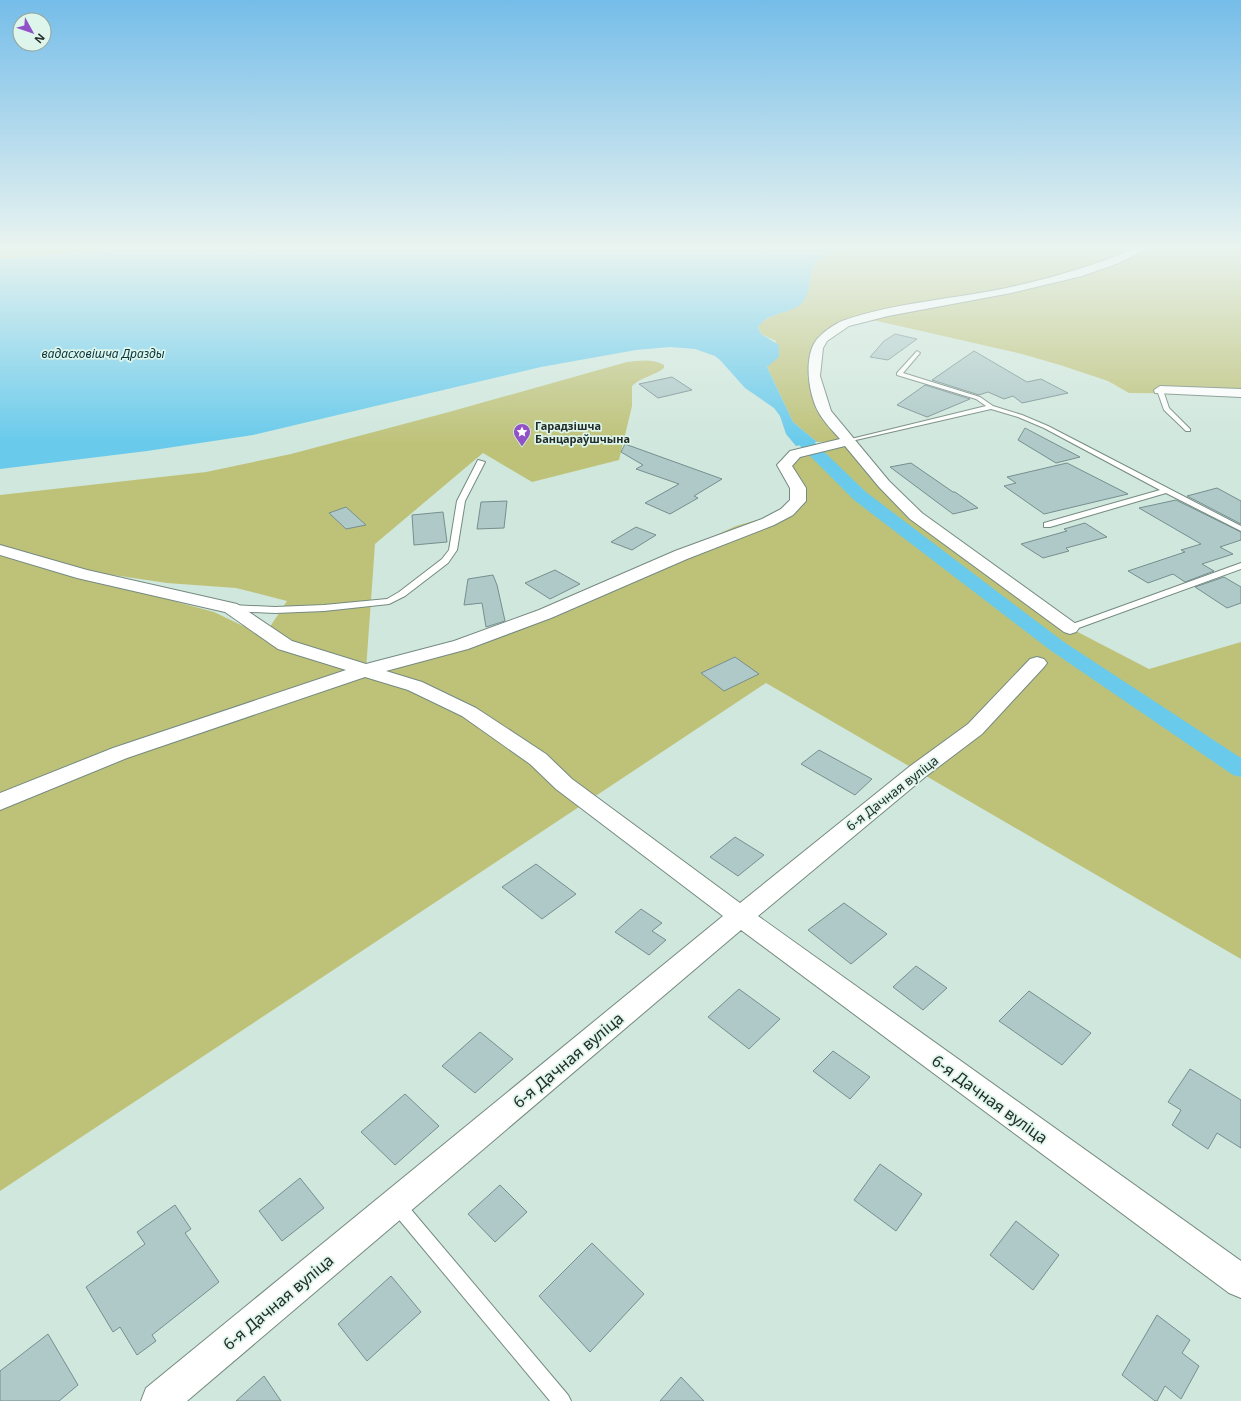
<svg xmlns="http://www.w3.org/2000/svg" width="1241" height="1401" viewBox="0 0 1241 1401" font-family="'Noto Sans',sans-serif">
<rect width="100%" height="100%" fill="#d0e7dd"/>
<!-- green -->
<path fill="#bec279" d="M 0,247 L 139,247 L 0,259 Z
M 840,247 L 1241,247 L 1241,394 L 1129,393 L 1108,381 L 1060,365 L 1022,354 L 864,318 L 823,339 L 818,393 L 884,484 L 1070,628 L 1149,669 L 1241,642 L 1241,959 L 766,683 L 0,1191 L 0,554 L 214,612 L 241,625 L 266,633 L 287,601 L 236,588 L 167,583 L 86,571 L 0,545 L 0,495 L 206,472 L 291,454 L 449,412 L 627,362 C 639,361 652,358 664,365 L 664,368 C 654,376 641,377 632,386 L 632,406 L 619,460 L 532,482 L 483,453 L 375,544 L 366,670 L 545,614 L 736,526 L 778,514 L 792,508 L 789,458 L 847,441 L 817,442 L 793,422 L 767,367 L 776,341 L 761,334 L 758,327 C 770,310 795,315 805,297 C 811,287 809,273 815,263 Z"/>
<!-- water -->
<path fill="#69caeb" d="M 139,247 L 840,247 L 815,263 C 809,274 811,292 803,302 C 792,315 770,310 758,327 L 761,334 L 779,345 L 779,357 L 767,367 L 793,422 L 817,442 L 796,446 L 786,434 L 780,416 L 774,408 L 745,388 L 720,360 L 715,356 L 695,349 L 670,347 L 636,350 L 541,367 L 253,435 L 147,451 L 0,469 L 0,259 Z"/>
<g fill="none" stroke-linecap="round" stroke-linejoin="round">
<!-- canal -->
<path fill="#69caeb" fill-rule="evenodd" d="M 807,439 L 813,441 L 866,492 L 1064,642 L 1241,758 L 1241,777 L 1233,775 L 1050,650 L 854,500 L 801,447 L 799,444 L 801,441 Z"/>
</g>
<!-- building -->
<path fill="#aec9c8" stroke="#768f8f" d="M 895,334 L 917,339 L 888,360 L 870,357 L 884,341 Z
M 974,351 L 1027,382 L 1041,379 L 1068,393 L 1022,403 L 1013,396 L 1004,399 L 988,392 L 979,395 L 932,380 Z
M 672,377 L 692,390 L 658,398 L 639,384 Z
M 925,385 L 970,399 L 927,417 L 897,405 Z
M 1025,428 L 1080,457 L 1056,463 L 1018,440 Z
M 625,444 L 722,479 L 694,496 L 698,498 L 670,514 L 645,503 L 679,484 L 636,469 L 643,465 L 621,452 Z
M 911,463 L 953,492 L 955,492 L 978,508 L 953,514 L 890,467 Z
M 1067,463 L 1128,494 L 1044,514 L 1004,486 L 1016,483 L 1007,477 Z
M 1217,488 L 1241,501 L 1241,524 L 1187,496 Z
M 1176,500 L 1241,532 L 1241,540 L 1220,547 L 1233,554 L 1202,564 L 1214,571 L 1185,582 L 1173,574 L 1148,583 L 1128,571 L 1185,552 L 1181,550 L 1201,544 L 1139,508 Z
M 507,501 L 504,528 L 477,529 L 481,502 Z
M 346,507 L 366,525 L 346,529 L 329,513 Z
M 443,512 L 447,542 L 414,545 L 412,515 Z
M 1085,523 L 1107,537 L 1066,548 L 1069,551 L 1043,558 L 1021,544 L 1067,531 L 1064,529 Z
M 636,527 L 656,535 L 632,550 L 611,542 Z
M 555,570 L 580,584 L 550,599 L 525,583 Z
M 493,575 L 497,585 L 505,621 L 486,627 L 482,603 L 464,605 L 468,579 Z
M 1224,577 L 1241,587 L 1241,603 L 1227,608 L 1195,587 Z
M 735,657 L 759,674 L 724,691 L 701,673 Z
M 819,750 L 872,779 L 855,795 L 801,764 Z
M 735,837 L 764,855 L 738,876 L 710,857 Z
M 536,864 L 576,894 L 542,919 L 502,887 Z
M 844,903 L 887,934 L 851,964 L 808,930 Z
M 641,909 L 662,923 L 652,931 L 666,940 L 649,955 L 615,932 Z
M 916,966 L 947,988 L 923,1010 L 893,987 Z
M 739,989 L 780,1019 L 749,1049 L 708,1017 Z
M 1029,991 L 1091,1033 L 1062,1065 L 999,1021 Z
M 480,1032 L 513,1059 L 475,1093 L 442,1066 Z
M 833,1051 L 870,1077 L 850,1099 L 813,1071 Z
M 1190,1069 L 1241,1100 L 1241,1148 L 1217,1133 L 1208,1149 L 1172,1125 L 1181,1110 L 1168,1102 Z
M 405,1094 L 439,1126 L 395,1165 L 361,1132 Z
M 880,1164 L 922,1194 L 896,1231 L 854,1200 Z
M 300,1178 L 324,1208 L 282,1241 L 259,1211 Z
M 500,1185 L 527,1212 L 495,1242 L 468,1214 Z
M 175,1205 L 191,1229 L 185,1233 L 219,1282 L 152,1335 L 156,1341 L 137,1355 L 120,1327 L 113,1332 L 86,1287 L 145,1244 L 137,1232 Z
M 1016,1221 L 1059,1255 L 1033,1290 L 990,1255 Z
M 592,1243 L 644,1294 L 590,1352 L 539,1296 Z
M 391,1276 L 421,1312 L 367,1361 L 338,1324 Z
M 1157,1315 L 1190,1340 L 1182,1353 L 1199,1366 L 1181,1399 L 1165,1386 L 1157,1401 L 1155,1401 L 1122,1375 Z
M 48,1334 L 78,1385 L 59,1401 L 0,1401 L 0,1371 Z
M 264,1376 L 281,1401 L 236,1401 Z
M 681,1377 L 704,1401 L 660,1401 Z"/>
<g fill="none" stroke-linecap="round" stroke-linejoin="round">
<defs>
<path id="service" d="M 917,351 L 920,353 L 903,373 L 980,397 L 993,406 L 1022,415 L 1048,426 L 1241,526 L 1241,531 L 1166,493 L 1050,527 L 1044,527 L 1044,523 L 1160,490 L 1044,428 L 1018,417 L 991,409 L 847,442 L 847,440 L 986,406 L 976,399 L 897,375 L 897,373 Z
M 1160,388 L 1163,390 L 1169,408 L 1190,429 L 1190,431 L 1186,431 L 1164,410 L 1157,390 Z
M 478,460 L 485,462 L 465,501 L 457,550 L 448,563 L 405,596 L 389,604 L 324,611 L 275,613 L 231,611 L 227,608 L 231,605 L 275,607 L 324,605 L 387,599 L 399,592 L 442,559 L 449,550 L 457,501 Z
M 1241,563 L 1241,569 L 1073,630 L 1070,631 L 1065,628 L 1067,626 Z
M 397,1197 L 403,1200 L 568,1395 L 571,1401 L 550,1401 L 391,1210 L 389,1205 L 391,1200 Z"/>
<path id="minor" d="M 1138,247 L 1150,247 L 1119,263 L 1082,276 L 1011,293 L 888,316 L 849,326 L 827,341 L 823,348 L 820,376 L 831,411 L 889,481 L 922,513 L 1076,624 L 1079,628 L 1076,632 L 1070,634 L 1064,632 L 910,519 L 879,487 L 845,446 L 800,457 L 792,466 L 806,488 L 806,501 L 793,515 L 774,525 L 687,559 L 551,618 L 468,649 L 386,671 L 422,682 L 476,708 L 546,754 L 572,779 L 740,903 L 909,767 L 968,724 L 1030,659 L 1037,657 L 1044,659 L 1047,663 L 1044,667 L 982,734 L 925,777 L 758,916 L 1241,1261 L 1241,1298 L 1229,1293 L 741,930 L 187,1401 L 141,1401 L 146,1388 L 723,916 L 556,789 L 530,764 L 462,716 L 408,690 L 365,677 L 127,758 L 0,810 L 0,793 L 113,748 L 346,670 L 278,649 L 225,612 L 77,578 L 0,555 L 0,545 L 87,570 L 237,604 L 292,641 L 366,664 L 454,641 L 539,610 L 675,551 L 762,519 L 781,509 L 790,500 L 790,488 L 777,465 L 790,451 L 840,439 C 833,431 824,422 819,413 C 808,394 802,352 820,336 C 825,331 835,324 842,321 C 896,302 956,299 1011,287 C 1055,277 1097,265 1138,247 Z
M 1160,386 L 1241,389 L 1241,397 L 1155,393 L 1154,390 Z"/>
</defs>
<!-- service casing -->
<use href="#service" stroke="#758a81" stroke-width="2"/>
<!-- minor casing -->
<use href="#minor" stroke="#758a81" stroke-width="2"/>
<!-- service -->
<use href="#service" fill="#fff" fill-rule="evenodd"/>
<!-- minor -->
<use href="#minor" fill="#fff" fill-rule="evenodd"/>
</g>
<!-- sky -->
<linearGradient id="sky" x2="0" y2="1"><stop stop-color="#75bde9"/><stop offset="0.56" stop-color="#eaf4f0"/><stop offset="1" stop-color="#eaf4f0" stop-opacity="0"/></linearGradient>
<rect width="1241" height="443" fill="url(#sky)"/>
<!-- icons -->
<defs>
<symbol id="sight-pin" viewBox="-11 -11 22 30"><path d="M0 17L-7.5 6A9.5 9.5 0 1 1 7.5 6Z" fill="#9152c8" stroke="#ddf5ea"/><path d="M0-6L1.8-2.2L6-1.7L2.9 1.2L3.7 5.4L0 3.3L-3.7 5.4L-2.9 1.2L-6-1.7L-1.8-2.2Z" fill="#fff"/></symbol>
</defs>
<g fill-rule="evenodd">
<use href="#sight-pin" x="512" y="422" width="20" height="27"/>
</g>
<g text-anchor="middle" stroke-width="3.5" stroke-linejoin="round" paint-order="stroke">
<!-- far-poi labels -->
<g font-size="11" font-weight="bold" fill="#232c28" stroke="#ddf5ea" text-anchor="start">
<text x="535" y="430">Гарадзішча<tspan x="535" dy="13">Банцараўшчына</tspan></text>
</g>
<!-- far-water labels -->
<g font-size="12" font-style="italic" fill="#063542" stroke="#ddf5ea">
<text x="103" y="358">вадасховішча Дразды</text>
</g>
<!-- street labels -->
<g font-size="13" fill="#232c28" stroke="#ddf5ea">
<text transform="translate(892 793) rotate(-38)" y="5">6-я Дачная вуліца</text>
</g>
<!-- near-street labels -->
<g font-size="16" fill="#232c28" stroke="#ddf5ea">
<text transform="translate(568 1060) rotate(-40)" y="6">6-я Дачная вуліца</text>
<text transform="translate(990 1099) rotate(36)" y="6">6-я Дачная вуліца</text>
<text transform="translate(278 1302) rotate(-40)" y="6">6-я Дачная вуліца</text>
</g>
</g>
<!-- north arrow -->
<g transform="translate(32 32) rotate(130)"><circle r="19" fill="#ddf5ea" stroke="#93a59c"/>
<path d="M0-3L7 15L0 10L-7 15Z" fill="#9152c8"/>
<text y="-6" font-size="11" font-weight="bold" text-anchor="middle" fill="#232c28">N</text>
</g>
</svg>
